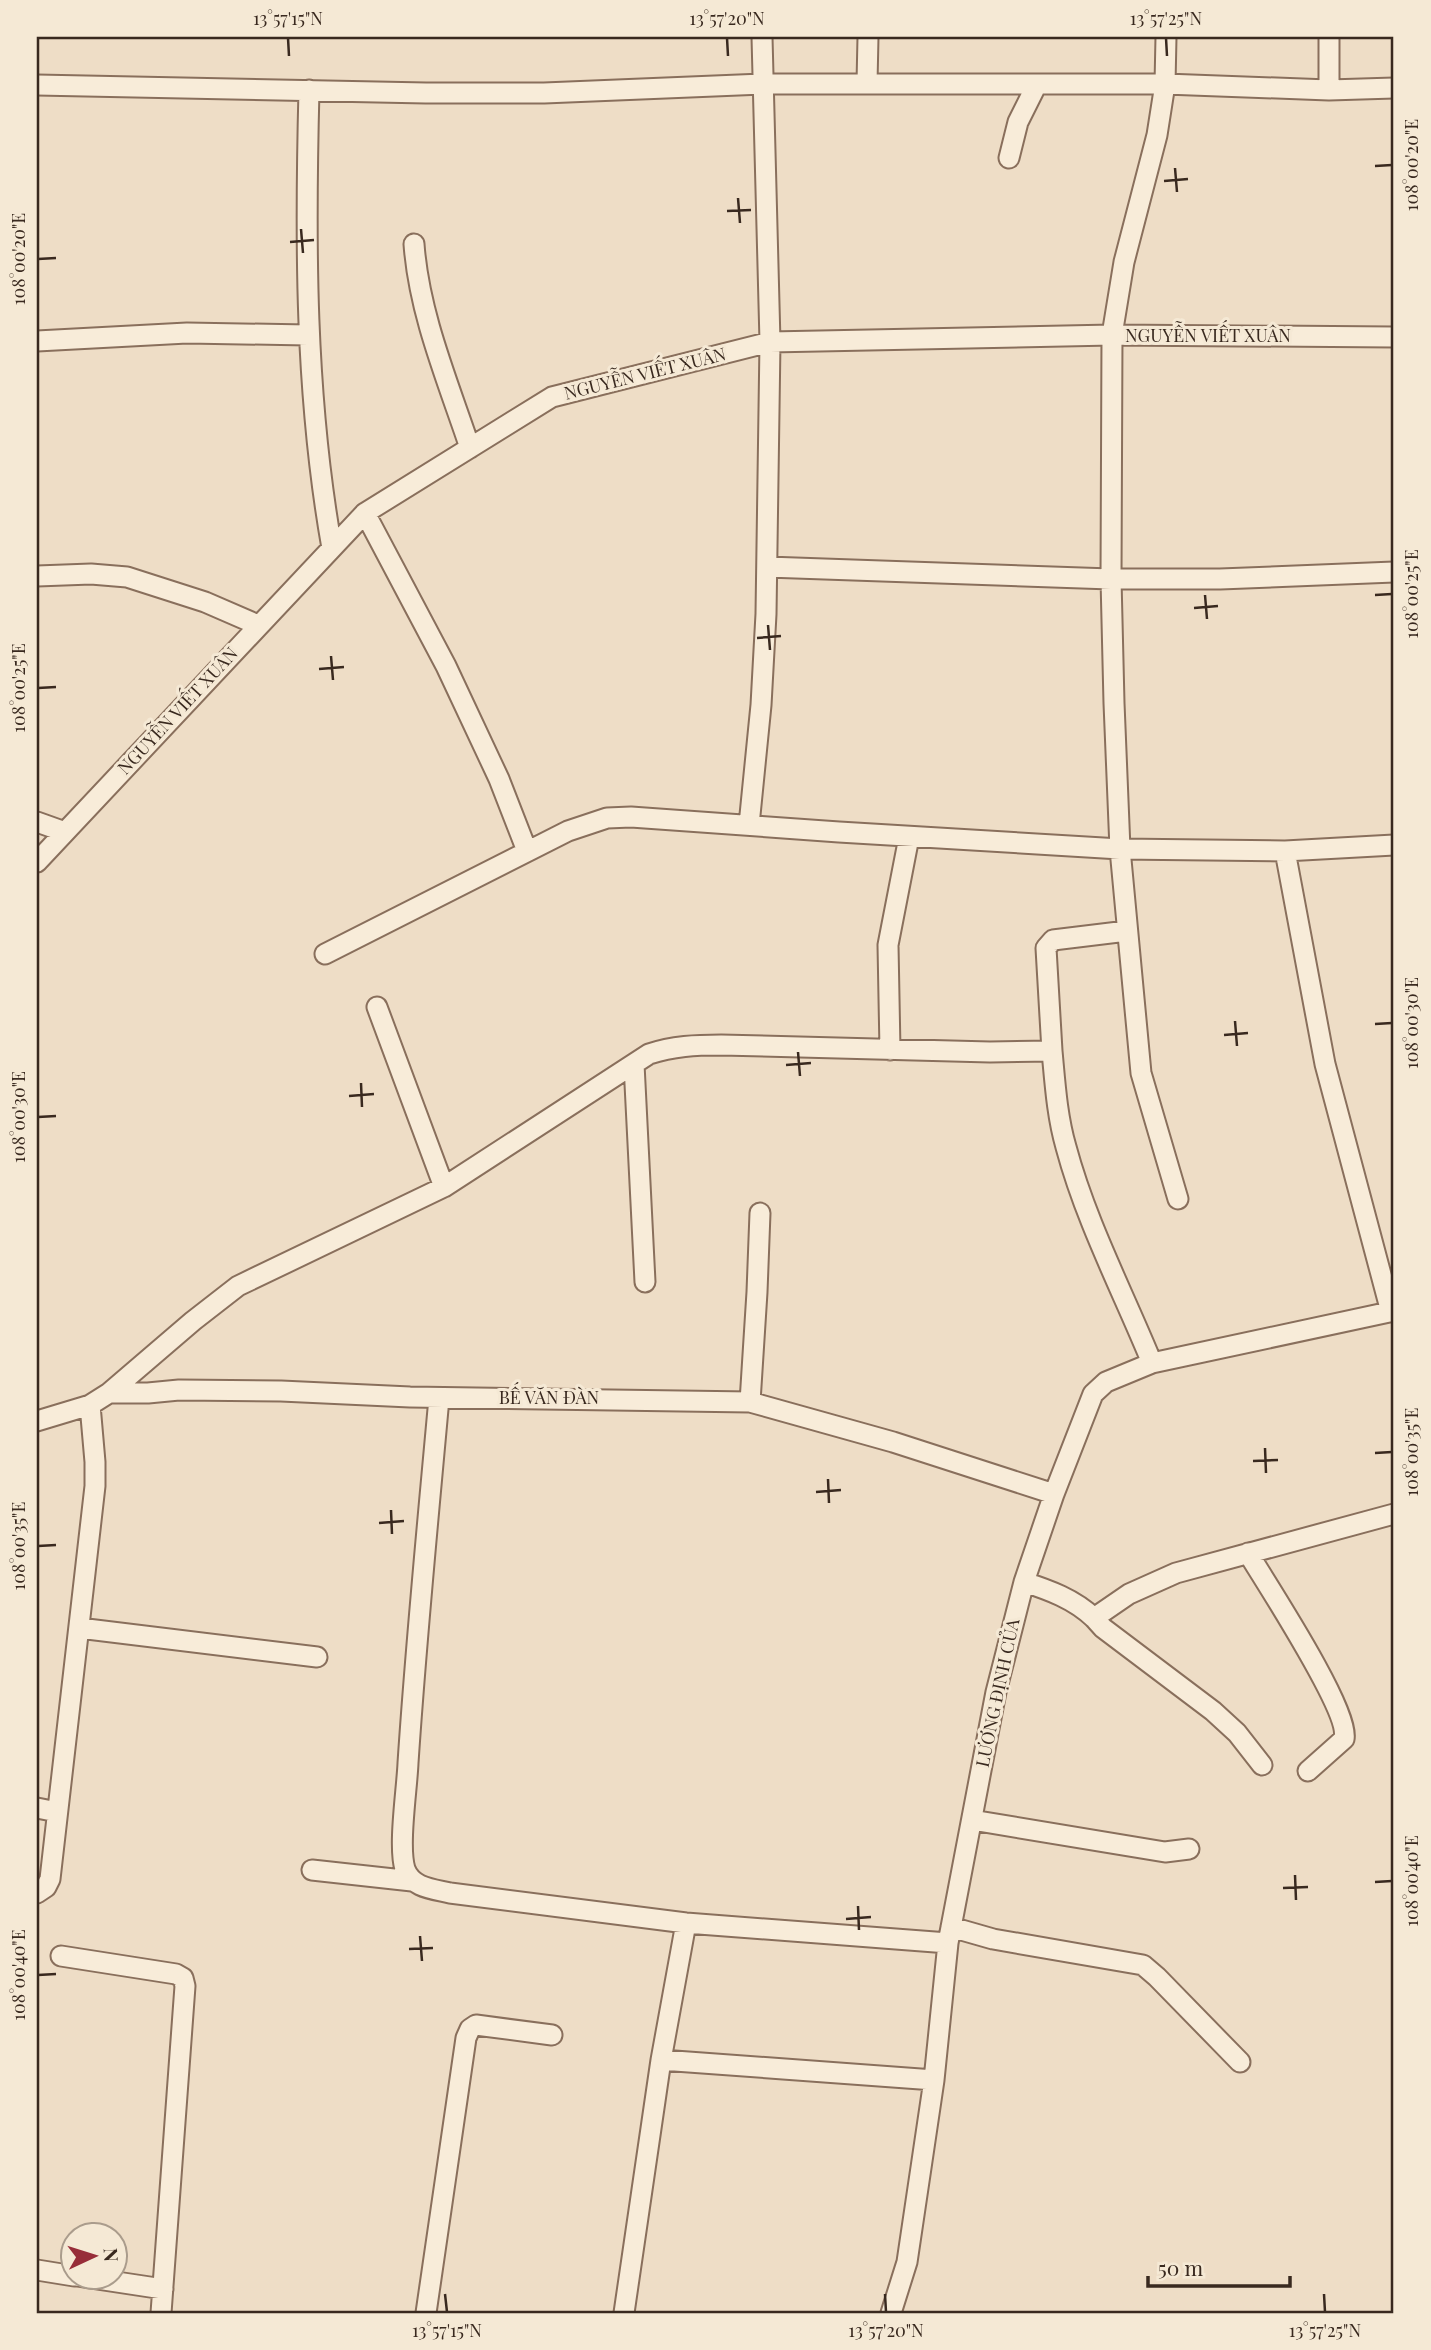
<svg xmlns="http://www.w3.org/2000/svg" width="1431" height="2350" viewBox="0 0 1431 2350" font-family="'Playfair Display',serif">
<rect width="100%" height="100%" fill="#eeddc6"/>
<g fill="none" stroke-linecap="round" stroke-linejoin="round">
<defs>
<path id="minor" d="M 1166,37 L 1165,84 L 1157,135 L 1124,262 L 1112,335 L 1111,579 L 1114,703 L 1120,849 L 1141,1073 L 1178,1199
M 1329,37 L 1329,90
M 867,83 L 868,37
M 37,85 L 426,93 L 544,93 L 763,84 L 1165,84 L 1329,90 L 1394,88
M 309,90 C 305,243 305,396 332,548
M 1009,158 L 1018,122 L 1037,84
M 414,244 C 419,314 448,382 470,448
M 37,341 L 187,333 L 308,335
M 365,513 L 446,666 L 499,779 L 527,851
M 767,567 L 1111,579 L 1220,579 L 1394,572
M 37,576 L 91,574 L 127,577 L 205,602 L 258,625
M 37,822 L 65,832
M 749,825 L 761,705 L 766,614 L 770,342 L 762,37
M 1285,851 L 1325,1064 L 1391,1312
M 37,862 L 365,513 L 552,397 L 770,342 L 1112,335 L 1394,337
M 325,954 L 568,831 L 607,818 L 631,817 L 839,832 L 1120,849 L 1285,851 L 1394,845
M 377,1007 L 444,1187
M 890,1050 L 888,945 L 909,837
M 1052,1051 L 1046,948 L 1053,940 L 1127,931
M 634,1064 L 645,1282
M 109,1393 L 193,1321 L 238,1286 L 444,1187 L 649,1054 C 673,1046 696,1045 721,1045 L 990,1052 L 1052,1051 C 1055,1083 1057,1116 1066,1147 C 1086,1222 1123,1292 1152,1363
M 439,1398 C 428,1520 416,1641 408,1763 C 407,1789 398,1846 405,1869 C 412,1888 433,1889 450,1893 L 686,1923 L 948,1943
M 750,1402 L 757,1292 L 760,1213
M 37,1421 L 90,1405 L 109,1393 L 148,1393 L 179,1390 L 281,1391 L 410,1397 L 750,1402 L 893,1442 L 1054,1494
M 1248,1553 C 1266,1583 1351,1712 1344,1739 L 1308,1771
M 1024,1582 C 1049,1590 1074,1599 1094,1618 L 1129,1594 L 1176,1573 L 1394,1514
M 1094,1618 L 1103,1628 L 1213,1711 L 1237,1733 L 1262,1765
M 79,1628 L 317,1657
M 37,1808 L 57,1812
M 972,1820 L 1165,1852 L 1189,1849
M 312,1870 L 412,1881
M 37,1893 L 46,1887 L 50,1879 L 95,1486 L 95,1462 L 90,1405
M 951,1927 L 993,1939 L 1143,1965 L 1157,1977 L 1240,2062
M 61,1956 L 176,1974 L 183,1978 L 185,1986 L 161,2313
M 661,2060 L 934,2080
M 37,2270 L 74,2276
M 77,2276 L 163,2289
M 426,2313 L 466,2038 L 470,2029 L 476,2025 L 552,2035
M 624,2313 L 661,2060 L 686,1923
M 891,2313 L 907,2262 L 934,2080 L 948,1943 L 996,1692 L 1024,1582 L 1054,1494 L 1093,1394 L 1106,1382 L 1152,1363 L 1394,1311"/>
</defs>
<!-- minor casing -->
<use href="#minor" stroke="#896f5c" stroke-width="23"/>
<!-- minor -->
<use href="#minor" stroke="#f8ecd9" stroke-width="19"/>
</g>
<!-- ticks -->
<path fill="none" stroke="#39291f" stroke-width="2.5" d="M 288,38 L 289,56M 727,38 L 728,56M 1166,38 L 1167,56M 1375,166 L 1392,165M 1175,168 L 1177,192M 1164,181 L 1188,179M 738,198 L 740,223M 727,211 L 751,210M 301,229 L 303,253M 290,242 L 314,240M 38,259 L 56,258M 1205,595 L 1207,619M 1375,595 L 1392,594M 1194,608 L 1218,606M 768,625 L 770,650M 757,638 L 781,636M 331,656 L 333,680M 319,669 L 344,667M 38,688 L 56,687M 1235,1021 L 1237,1046M 1375,1024 L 1392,1023M 1224,1035 L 1248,1033M 798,1052 L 800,1076M 786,1065 L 811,1063M 361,1083 L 362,1107M 349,1096 L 374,1094M 38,1117 L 56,1116M 1265,1448 L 1266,1473M 1375,1453 L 1392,1452M 1253,1461 L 1278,1460M 828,1479 L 829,1503M 816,1492 L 841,1490M 391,1510 L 392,1534M 379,1523 L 404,1521M 38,1546 L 56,1545M 1295,1875 L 1296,1900M 1375,1882 L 1392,1881M 1283,1888 L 1308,1887M 858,1906 L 859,1930M 846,1919 L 871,1917M 420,1936 L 422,1961M 409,1949 L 433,1948M 38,1975 L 56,1974M 445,2294 L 447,2312M 885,2294 L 886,2312M 1324,2294 L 1325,2312"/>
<g text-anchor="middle" stroke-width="6" stroke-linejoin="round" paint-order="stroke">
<!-- street labels -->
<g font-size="18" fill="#39291f" stroke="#f5e9d5">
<text x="1208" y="342">NGUYỄN VIẾT XUÂN</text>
<text transform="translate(645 374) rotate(-14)" y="6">NGUYỄN VIẾT XUÂN</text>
<text transform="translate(178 711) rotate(-47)" y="6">NGUYỄN VIẾT XUÂN</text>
<text x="549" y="1404">BẾ VĂN ĐÀN</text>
<text transform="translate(998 1693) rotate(-78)" y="6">LƯƠNG ĐỊNH CỦA</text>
</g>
</g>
<!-- border -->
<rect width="1431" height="2350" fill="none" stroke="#f5e9d5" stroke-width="77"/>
<!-- north arrow -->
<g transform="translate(94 2256) rotate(86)"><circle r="33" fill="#f5e9d5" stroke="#aa9c8c" stroke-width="2"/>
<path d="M0-5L12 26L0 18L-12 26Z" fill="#972d39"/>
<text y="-10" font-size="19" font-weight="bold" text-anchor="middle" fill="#39291f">N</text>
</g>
<!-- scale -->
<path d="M1148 2276v10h142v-10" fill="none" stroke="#39291f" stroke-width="3.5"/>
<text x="1158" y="2276" font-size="21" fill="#39291f" stroke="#f5e9d5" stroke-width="5" paint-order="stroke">50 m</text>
<rect x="38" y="38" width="1354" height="2274" fill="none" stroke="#39291f" stroke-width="2.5"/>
<g font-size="18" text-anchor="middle" fill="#39291f">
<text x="288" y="25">13°57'15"N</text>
<text x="727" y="25">13°57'20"N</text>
<text x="1166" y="25">13°57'25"N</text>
<text transform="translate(1412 165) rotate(-90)" y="6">108°00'20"E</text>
<text transform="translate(19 259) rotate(-90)" y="6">108°00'20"E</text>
<text transform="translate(1412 594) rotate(-90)" y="6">108°00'25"E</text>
<text transform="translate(19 688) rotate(-90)" y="6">108°00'25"E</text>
<text transform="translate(1412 1023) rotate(-90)" y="6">108°00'30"E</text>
<text transform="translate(19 1117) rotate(-90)" y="6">108°00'30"E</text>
<text transform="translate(1412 1452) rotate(-90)" y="6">108°00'35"E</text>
<text transform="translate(19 1546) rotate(-90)" y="6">108°00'35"E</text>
<text transform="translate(1412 1881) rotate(-90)" y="6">108°00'40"E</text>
<text transform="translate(19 1975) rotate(-90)" y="6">108°00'40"E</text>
<text x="447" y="2337">13°57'15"N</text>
<text x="886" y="2337">13°57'20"N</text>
<text x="1325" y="2337">13°57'25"N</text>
</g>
</svg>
